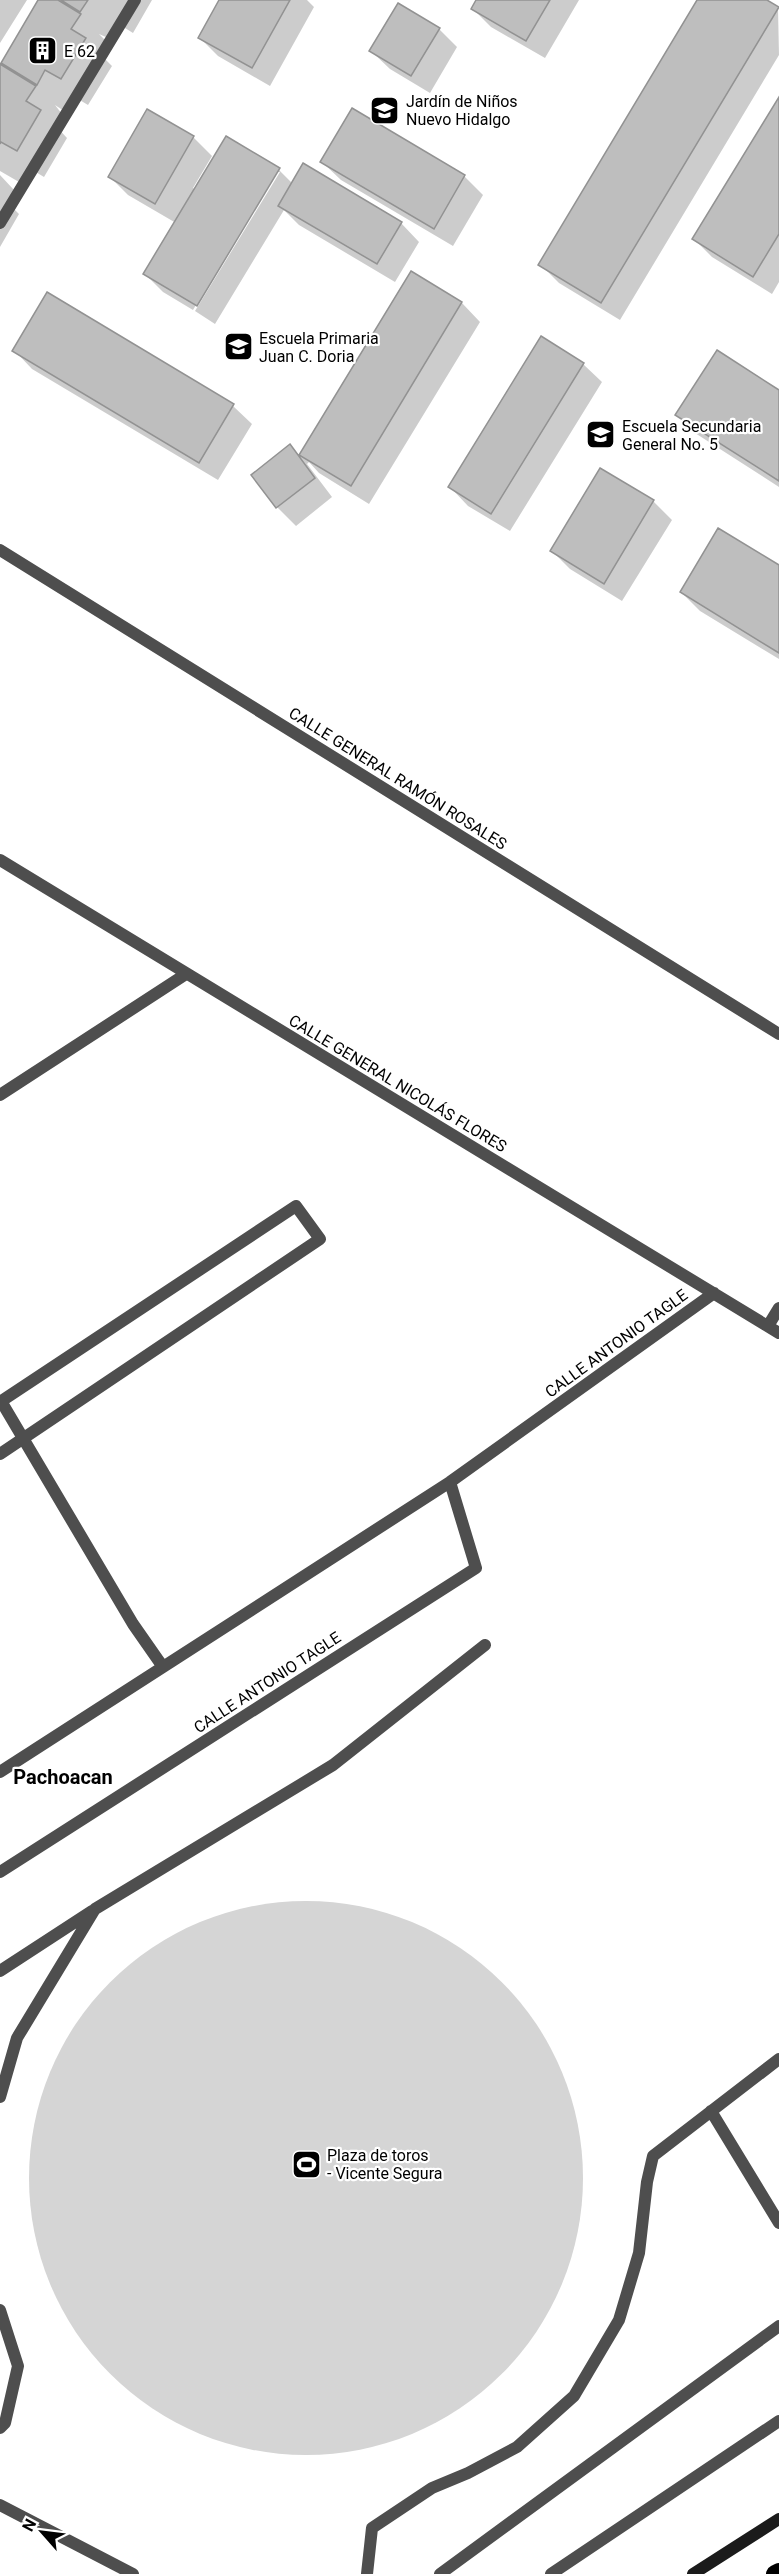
<svg xmlns="http://www.w3.org/2000/svg" width="779" height="2574" viewBox="0 0 779 2574" font-family="Roboto,sans-serif">
<rect width="100%" height="100%" fill="#fff"/>
<!-- green -->
<path fill="#d5d5d5" d="M29 2178a277 277 0 1 1 554 0a277 277 0 1 1-554 0Z"/>
<!-- shadow -->
<path fill="#0003" d="M 0,0 L 27,0 L 0,43 Z
M 40,0 L 152,0 L 133,33 L 117,23 L 108,38 L 99,34 L 107,42 L 100,54 L 112,66 L 88,105 L 73,96 L 64,111 L 55,105 L 62,114 L 55,125 L 67,138 L 44,177 L 29,168 L 19,182 L 0,171 L 0,66 L 11,71 L 3,63 Z
M 221,0 L 307,0 L 314,7 L 270,86 L 218,56 L 200,38 Z
M 477,0 L 579,0 L 545,58 L 491,27 L 472,8 Z
M 699,0 L 764,0 L 778,8 L 779,55 L 620,320 L 559,283 L 540,264 Z
M 439,29 L 457,47 L 430,93 L 390,69 L 371,51 Z
M 779,99 L 779,282 L 772,294 L 712,257 L 694,239 Z
M 352,110 L 464,176 L 483,195 L 453,246 L 341,180 L 322,162 Z
M 147,111 L 193,137 L 212,156 L 193,188 L 195,190 L 227,138 L 279,170 L 293,184 L 401,223 L 419,242 L 395,282 L 299,225 L 284,210 L 215,324 L 195,311 L 280,172 L 276,172 L 193,310 L 163,292 L 145,274 L 176,223 L 128,195 L 110,177 Z
M 0,175 L 14,190 L 7,202 L 19,214 L 0,247 Z
M 412,273 L 462,303 L 480,322 L 369,504 L 319,473 L 309,462 L 307,464 L 332,497 L 296,526 L 277,507 L 253,475 L 290,446 L 300,456 Z
M 48,294 L 233,406 L 252,424 L 218,480 L 32,369 L 14,350 Z
M 583,364 L 602,382 L 510,531 L 468,506 L 450,487 Z
M 779,392 L 779,487 L 695,433 L 677,415 Z
M 600,470 L 653,501 L 672,520 L 622,601 L 570,569 L 552,551 Z
M 779,566 L 779,659 L 700,611 L 681,592 Z"/>
<!-- building -->
<path fill="#bebebe" stroke="#929292" stroke-width="1.5" d="M 38,0 L 58,0 L 81,14 L 71,29 L 86,38 L 61,79 L 45,70 L 37,85 L 1,63 Z
M 61,0 L 88,0 L 80,12 Z
M 219,0 L 290,0 L 252,68 L 198,38 Z
M 476,0 L 550,0 L 526,41 L 471,9 Z
M 697,0 L 767,0 L 779,7 L 601,303 L 538,265 Z
M 398,3 L 440,28 L 411,76 L 369,51 Z
M 0,64 L 36,86 L 26,101 L 41,110 L 17,151 L 1,142 L 0,144 Z
M 779,97 L 779,234 L 753,277 L 692,239 Z
M 352,108 L 465,175 L 434,229 L 320,162 Z
M 147,109 L 194,136 L 155,204 L 108,177 Z
M 226,136 L 280,168 L 197,306 L 143,274 Z
M 303,163 L 402,222 L 377,264 L 278,206 Z
M 411,271 L 462,302 L 351,486 L 299,455 Z
M 47,292 L 234,404 L 199,463 L 12,351 Z
M 541,336 L 584,363 L 491,514 L 448,487 Z
M 717,350 L 779,390 L 779,481 L 675,415 Z
M 290,444 L 315,478 L 276,508 L 251,475 Z
M 600,468 L 654,500 L 604,584 L 550,551 Z
M 718,528 L 779,565 L 779,653 L 680,592 Z"/>
<g fill="none" stroke-linecap="round" stroke-linejoin="round">
<!-- lane -->
<path stroke="#4e4e4e" stroke-width="12" d="M 0,1971 L 92,1911
M 0,2097 L 17,2038 L 95,1909 L 333,1765 L 485,1645
M 711,2111 L 779,2223
M 0,2310 L 18,2366 L 5,2423 L 0,2428
M 0,2505 L 133,2574
M 367,2574 L 372,2528 L 432,2488 L 468,2473 L 517,2447 L 574,2396 L 619,2320 L 639,2253 L 647,2182 L 653,2156 L 779,2059
M 440,2574 L 779,2326
M 551,2574 L 779,2421"/>
<!-- street -->
<path stroke="#4e4e4e" stroke-width="12" d="M 0,223 L 135,0
M 0,550 L 779,1034
M 0,860 L 779,1333
M 0,1095 L 186,974
M 768,1326 L 779,1308
M 1,1401 L 133,1624 L 163,1667
M 0,1402 L 296,1206 L 320,1239 L 0,1454
M 0,1772 L 450,1482 L 714,1293
M 0,1872 L 476,1568 L 450,1482"/>
<!-- secondary -->
<path stroke="#1b1b1b" stroke-width="12" d="M 693,2574 L 779,2519"/>
<!-- highway -->
<path stroke="#000" stroke-width="18" d="M 775,2574 L 779,2572"/>
</g>
<!-- icons -->
<defs>
<symbol id="building-square" viewBox="-11 -11 22 22"><rect x="-9" y="-9" width="18" height="18" rx="4" fill="#000" stroke="#fff"/><path d="M-4-6H4V6H1V3H-1V6H-4ZM-2.5-4.3h1.7v1.8h-1.7ZM.8-4.3h1.7v1.8H.8ZM-2.5-1h1.7V.8h-1.7ZM.8-1h1.7V.8H.8Z" fill="#fff"/></symbol>
<symbol id="school-square" viewBox="-11 -11 22 22"><rect x="-9" y="-9" width="18" height="18" rx="4" fill="#000" stroke="#fff"/><path d="M0-5L7-2L0 1L-7-2ZM-4 1L0 2.5L4 1V4Q0 6-4 4Z" fill="#fff"/></symbol>
<symbol id="stadium-square" viewBox="-11 -11 22 22"><rect x="-9" y="-9" width="18" height="18" rx="4" fill="#000" stroke="#fff"/><path d="M0-5a6.5 5 0 1 0 0 10a6.5 5 0 1 0 0-10ZM-3.5-1.8h7v3.6h-7Z" fill="#fff"/></symbol>
</defs>
<g fill-rule="evenodd">
<use href="#building-square" x="26" y="34" width="33" height="33"/>
<use href="#school-square" x="368" y="94" width="33" height="33"/>
<use href="#school-square" x="222" y="330" width="33" height="33"/>
<use href="#school-square" x="584" y="418" width="33" height="33"/>
<use href="#stadium-square" x="290" y="2148" width="33" height="33"/>
</g>
<g text-anchor="middle" stroke-width="4.5" stroke-linejoin="round" paint-order="stroke">
<!-- poi labels -->
<g font-size="16" fill="#000" stroke="#fff" text-anchor="start">
<text x="64" y="57">E 62</text>
<text x="406" y="107">Jardín de Niños<tspan x="406" dy="18">Nuevo Hidalgo</tspan></text>
<text x="259" y="344">Escuela Primaria<tspan x="259" dy="18">Juan C. Doria</tspan></text>
<text x="622" y="432">Escuela Secundaria<tspan x="622" dy="18">General No. 5</tspan></text>
<text x="327" y="2161">Plaza de toros<tspan x="327" dy="18">- Vicente Segura</tspan></text>
</g>
<!-- street labels -->
<g font-size="16" fill="#000" stroke="#fff">
<text transform="translate(398 778) rotate(32)" y="6">CALLE GENERAL RAMÓN ROSALES</text>
<text transform="translate(398 1083) rotate(31)" y="6">CALLE GENERAL NICOLÁS FLORES</text>
<text transform="translate(616 1343) rotate(-36)" y="6">CALLE ANTONIO TAGLE</text>
<text transform="translate(267 1682) rotate(-33)" y="6">CALLE ANTONIO TAGLE</text>
</g>
<!-- quarter labels -->
<g font-size="20" font-weight="bold" fill="#000" stroke="#fff">
<text x="63" y="1784">Pachoacan</text>
</g>
</g>
<!-- north arrow -->
<g transform="translate(42 2532) rotate(298)" stroke="#ffffff" stroke-width="4.5" paint-order="stroke">
<path d="M0-4.5L10 22L0 15L-10 22Z" fill="#000000"/>
<text y="-9" font-size="16" font-weight="bold" text-anchor="middle" fill="#000000">N</text>
</g>
</svg>
